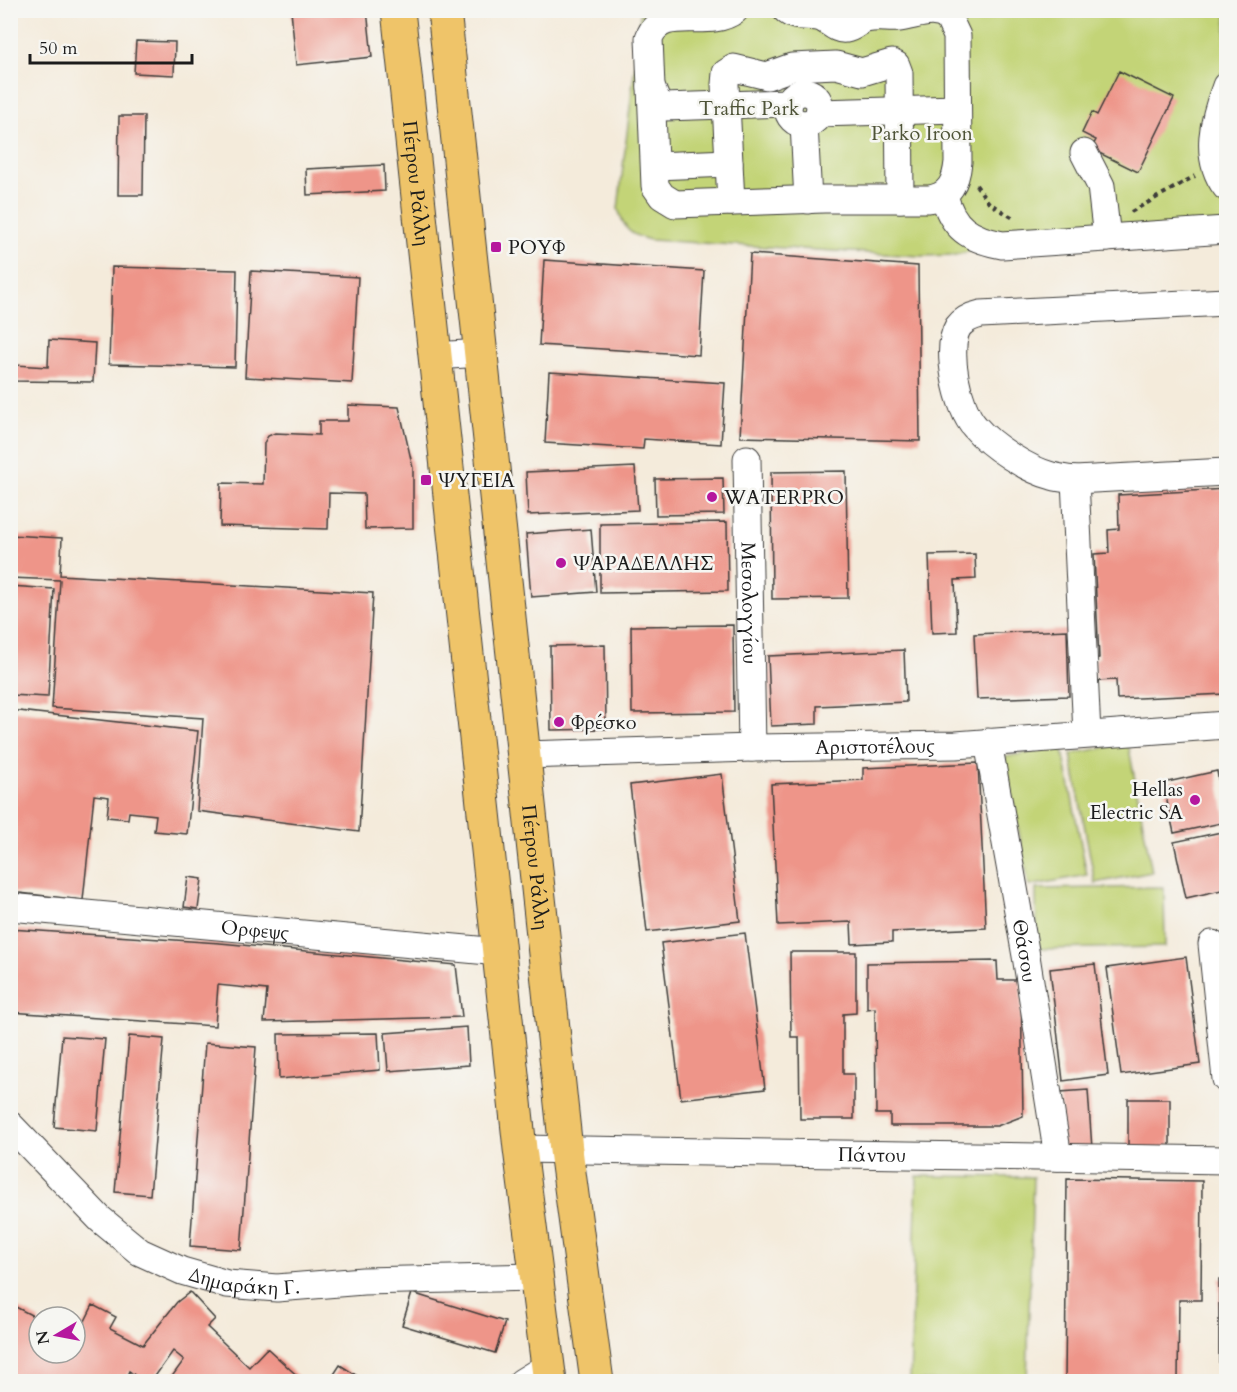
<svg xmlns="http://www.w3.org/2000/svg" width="1237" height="1392" viewBox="0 0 1237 1392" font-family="Cardo,serif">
<rect width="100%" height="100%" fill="#f6f6f2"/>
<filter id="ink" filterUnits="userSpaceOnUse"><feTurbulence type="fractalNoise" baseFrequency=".0167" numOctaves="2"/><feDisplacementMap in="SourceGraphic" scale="12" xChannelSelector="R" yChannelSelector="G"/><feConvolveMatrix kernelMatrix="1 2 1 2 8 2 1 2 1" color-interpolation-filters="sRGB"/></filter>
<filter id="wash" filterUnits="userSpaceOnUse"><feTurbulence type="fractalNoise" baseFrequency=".008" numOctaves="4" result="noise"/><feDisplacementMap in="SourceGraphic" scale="24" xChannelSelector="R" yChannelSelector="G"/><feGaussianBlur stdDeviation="1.35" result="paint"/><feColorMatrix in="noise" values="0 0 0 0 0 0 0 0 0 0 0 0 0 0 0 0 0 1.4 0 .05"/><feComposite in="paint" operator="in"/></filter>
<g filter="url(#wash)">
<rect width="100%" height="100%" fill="#f4ebdb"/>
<!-- green -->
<path fill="#c3d477" stroke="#70784a" stroke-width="1.5" d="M 640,11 L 1226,11 L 1226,223 L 990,246 L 955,255 L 920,256 L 650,240 C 629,235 625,230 618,209 L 640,23 Z
M 1128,743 L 1152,872 L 1095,883 L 1071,754 Z
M 1062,746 L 1087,875 L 1029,886 L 1005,757 Z
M 1164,887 L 1165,947 L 1037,949 L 1036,889 Z
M 917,1176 L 1033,1177 L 1027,1381 L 910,1381 Z"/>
<g id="blocks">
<!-- building -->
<path fill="#ee9589" d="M 291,10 L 367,10 L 372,57 L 296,65 Z
M 136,41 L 175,42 L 174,75 L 134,73 Z
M 1119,71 L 1174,98 L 1138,172 L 1091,149 L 1096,140 L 1082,133 L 1092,112 L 1097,115 Z
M 119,116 L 144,116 L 143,195 L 118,195 Z
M 384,165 L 385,191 L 307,195 L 306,169 Z
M 750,254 L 918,266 L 920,441 L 740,437 Z
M 544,260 L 704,271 L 699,355 L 539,345 Z
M 112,267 L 237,270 L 235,367 L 109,364 Z
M 251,271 L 358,277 L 352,383 L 245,377 Z
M 49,340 L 95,343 L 93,382 L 14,381 L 15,365 L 48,367 Z
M 549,372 L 725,383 L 721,444 L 644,439 L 643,449 L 545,443 Z
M 348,405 L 399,407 L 413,468 L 413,528 L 365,529 L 364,494 L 329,493 L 328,529 L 220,526 L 221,483 L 263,484 L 264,443 L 268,436 L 275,433 L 319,435 L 319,421 L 348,421 Z
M 635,467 L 638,510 L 528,515 L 526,472 Z
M 846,471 L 848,598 L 772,599 L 771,472 Z
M 723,478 L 724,514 L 656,515 L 655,479 Z
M 1226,489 L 1226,694 L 1117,699 L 1116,680 L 1096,681 L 1095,659 L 1099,658 L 1094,554 L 1109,553 L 1108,530 L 1119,529 L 1118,495 Z
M 727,522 L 728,591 L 600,593 L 600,524 Z
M 591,529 L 596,592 L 531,597 L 526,534 Z
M 10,535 L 62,538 L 60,575 L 373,593 L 359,832 L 197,811 L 203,718 L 52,708 L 60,580 L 10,578 Z
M 975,554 L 976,579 L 955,580 L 957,632 L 932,633 L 929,555 Z
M 10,586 L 54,589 L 48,697 L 10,695 Z
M 733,625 L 734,712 L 632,713 L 631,626 Z
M 1067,630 L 1069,696 L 977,699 L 974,634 Z
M 605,645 L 606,729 L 551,730 L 550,646 Z
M 904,650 L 906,702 L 817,706 L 817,724 L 771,726 L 768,656 Z
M 10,710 L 198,731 L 187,834 L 154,831 L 156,815 L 129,812 L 128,819 L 107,817 L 109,797 L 94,795 L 83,900 L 10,892 Z
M 978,763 L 986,928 L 892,932 L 892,942 L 852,944 L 851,922 L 778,925 L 771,784 L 863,780 L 863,768 Z
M 1217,771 L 1226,822 L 1174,833 L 1163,783 Z
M 722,774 L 740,921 L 647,932 L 630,785 Z
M 1226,831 L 1226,889 L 1186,898 L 1174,842 Z
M 188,877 L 202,879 L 198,909 L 184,907 Z
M 10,929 L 220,943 L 456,965 L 462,1017 L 264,1022 L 267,990 L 218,985 L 215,1026 L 10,1012 Z
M 745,933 L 765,1089 L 681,1099 L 661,943 Z
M 790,952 L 856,952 L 856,1013 L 843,1014 L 843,1074 L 854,1074 L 854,1119 L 800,1119 L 799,1037 L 791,1037 Z
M 1186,957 L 1200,1064 L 1121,1075 L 1107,968 Z
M 997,961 L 998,980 L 1021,980 L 1023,1116 L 997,1126 L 890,1126 L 890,1114 L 876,1114 L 875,1008 L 867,1009 L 867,963 Z
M 1095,964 L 1108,1075 L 1063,1081 L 1050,969 Z
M 467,1027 L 469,1065 L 388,1071 L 385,1033 Z
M 378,1033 L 380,1070 L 279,1079 L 278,1034 Z
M 62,1036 L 105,1039 L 97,1131 L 54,1127 Z
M 129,1036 L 164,1039 L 150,1195 L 115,1192 Z
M 205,1043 L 256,1047 L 241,1250 L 190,1246 Z
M 1088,1090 L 1092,1149 L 1063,1151 L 1060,1092 Z
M 1128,1099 L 1170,1099 L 1170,1150 L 1128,1150 Z
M 1067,1179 L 1202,1181 L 1201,1300 L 1179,1300 L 1178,1381 L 1065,1382 Z
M 1219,1279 L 1226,1279 L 1226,1382 L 1219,1382 Z
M 190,1292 L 215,1319 L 207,1327 L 249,1367 L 267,1348 L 304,1382 L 168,1382 L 184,1360 L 173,1351 L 151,1382 L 144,1382 L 129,1371 L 124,1382 L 10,1382 L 10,1304 L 39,1319 L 39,1353 L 75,1353 L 75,1321 L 83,1325 L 93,1305 L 116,1317 L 110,1328 L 143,1345 L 177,1302 Z
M 412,1293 L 505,1322 L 495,1353 L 402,1325 Z
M 340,1365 L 367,1382 L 329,1382 Z"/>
</g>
</g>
<g filter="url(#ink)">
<use href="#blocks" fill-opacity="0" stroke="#3c3b39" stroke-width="1.5"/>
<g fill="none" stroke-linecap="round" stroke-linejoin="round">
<defs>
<g id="minor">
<path d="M 735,10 C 708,31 662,3 649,38 L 655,186 L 662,196 L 675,204 L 824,199 L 929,199 C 950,196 956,182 958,162 L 957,36 L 948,17 C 931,7 917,16 899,18 C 888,19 877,16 866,19 C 858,21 854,28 846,29 C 834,31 828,18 817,17 C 806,15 795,19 786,10"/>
<path d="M 1226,86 C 1214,118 1203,157 1226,187"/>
<path d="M 651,87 L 657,101 L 664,107 L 789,103"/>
<circle cx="804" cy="108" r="16"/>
<path d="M 819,113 L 957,109"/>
<path d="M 804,124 L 808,200"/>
<path d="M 1084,153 L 1101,186 L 1107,238"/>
<path d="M 655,166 L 729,163"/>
<path d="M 944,195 C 952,228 970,239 1002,245 L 1226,230"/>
<path d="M 731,202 L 725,84 L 726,73 L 734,68 L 767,76 L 792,67 L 836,65 L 862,72 L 892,63 L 896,65 L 899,73 L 900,199"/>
<path d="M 1226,302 L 981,314 C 972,316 964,319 958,327 C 945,349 958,409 975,427 C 991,446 1028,470 1052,476 C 1059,478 1067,479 1075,480 L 1226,472"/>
<path d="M 435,356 L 481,353"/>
<path id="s1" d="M 747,459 L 752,748"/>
<path d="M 1075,480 L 1087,734"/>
<path id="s2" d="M 988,742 L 1026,956 L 1058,1157"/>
<path id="s3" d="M 524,755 L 752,748 L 956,745 L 1226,725"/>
<path id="s4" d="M 10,907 L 499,952"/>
<path d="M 1212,944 L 1226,1079"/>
<path id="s5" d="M 10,1125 L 100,1219 L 140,1252 L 182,1271 L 227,1284 L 277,1288 L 363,1281 L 537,1277"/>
<path id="s6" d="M 520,1149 L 1226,1160"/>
<path d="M 522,1382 L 548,1366"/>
</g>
<g id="major">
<path id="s7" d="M 398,10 L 520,1149 L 550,1382"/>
<path id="s8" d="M 444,10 L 566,1150 L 597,1382"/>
</g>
</defs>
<!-- minor casing -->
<use href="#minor" stroke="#3c3b39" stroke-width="29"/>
<!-- major casing -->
<use href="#major" stroke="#3c3b39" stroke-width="35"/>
<!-- path -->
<path stroke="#3c3b39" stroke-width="4" stroke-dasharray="4.5 4.5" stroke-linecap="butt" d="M 976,185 L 989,203 L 1015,219
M 1131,212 L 1195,176"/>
<!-- minor -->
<use href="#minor" stroke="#fff" stroke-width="27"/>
<!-- major -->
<use href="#major" stroke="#efc469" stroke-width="33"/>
</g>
</g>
<!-- markers -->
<g fill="#b5179e" stroke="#f6f6f2" stroke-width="2">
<rect x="490" y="241" width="12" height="12" rx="3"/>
<rect x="420" y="474" width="12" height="12" rx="3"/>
<circle cx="712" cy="497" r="6"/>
<circle cx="561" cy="563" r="6"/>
<circle cx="559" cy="722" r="6"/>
<circle cx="1195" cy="800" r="6"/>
</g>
<g text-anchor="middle" stroke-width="5" stroke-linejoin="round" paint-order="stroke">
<!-- park labels -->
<g font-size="20" fill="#4e5337" stroke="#f6f6f2">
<text x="749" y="115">Traffic Park</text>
<text x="922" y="140">Parko Iroon</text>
</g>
<!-- street labels -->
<g font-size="20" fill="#1c1c1c" stroke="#f6f6f2">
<text dy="7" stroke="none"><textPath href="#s7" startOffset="174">Πέτρου Ράλλη</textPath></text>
<text dy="7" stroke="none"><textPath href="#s1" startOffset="144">Μεσολογγίου</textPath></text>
<text dy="7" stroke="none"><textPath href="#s3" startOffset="351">Αριστοτέλους</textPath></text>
<text dy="7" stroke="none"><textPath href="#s8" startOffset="862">Πέτρου Ράλλη</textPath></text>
<text dy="7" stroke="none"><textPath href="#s4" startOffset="246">Ορφεψς</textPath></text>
<text dy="7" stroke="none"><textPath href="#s2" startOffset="212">Θάσου</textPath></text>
<text dy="7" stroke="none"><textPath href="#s6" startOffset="352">Πάντου</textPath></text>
<text dy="7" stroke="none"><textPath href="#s5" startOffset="292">Δημαράκη Γ.</textPath></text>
</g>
<!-- poi labels -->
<g font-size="20" fill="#1c1c1c" stroke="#f6f6f2" text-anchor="start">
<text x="508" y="254">ΡΟΥΦ</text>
<text x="438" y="487">ΨΥΓΕΙΑ</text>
<text x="724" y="504">WATERPRO</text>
<text x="573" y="570">ΨΑΡΑΔΕΛΛΗΣ</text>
<text x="571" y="729">Φρέσκο</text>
<text x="1183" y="796" text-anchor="end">Hellas<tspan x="1183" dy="23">Electric SA</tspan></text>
</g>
</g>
<!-- margin -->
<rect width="1237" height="1392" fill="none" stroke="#f6f6f2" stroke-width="36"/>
<!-- north arrow -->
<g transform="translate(57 1335) rotate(260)"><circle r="28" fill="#f6f6f2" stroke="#9f9f9c" stroke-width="1.5"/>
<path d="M0-4.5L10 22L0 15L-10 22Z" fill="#b5179e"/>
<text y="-9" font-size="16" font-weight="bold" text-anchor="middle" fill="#1c1c1c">N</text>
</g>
<!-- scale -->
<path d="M30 54v9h162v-9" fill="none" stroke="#1c1c1c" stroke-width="3"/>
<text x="39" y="54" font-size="18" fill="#1c1c1c" stroke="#f6f6f2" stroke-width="4.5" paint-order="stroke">50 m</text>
</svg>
